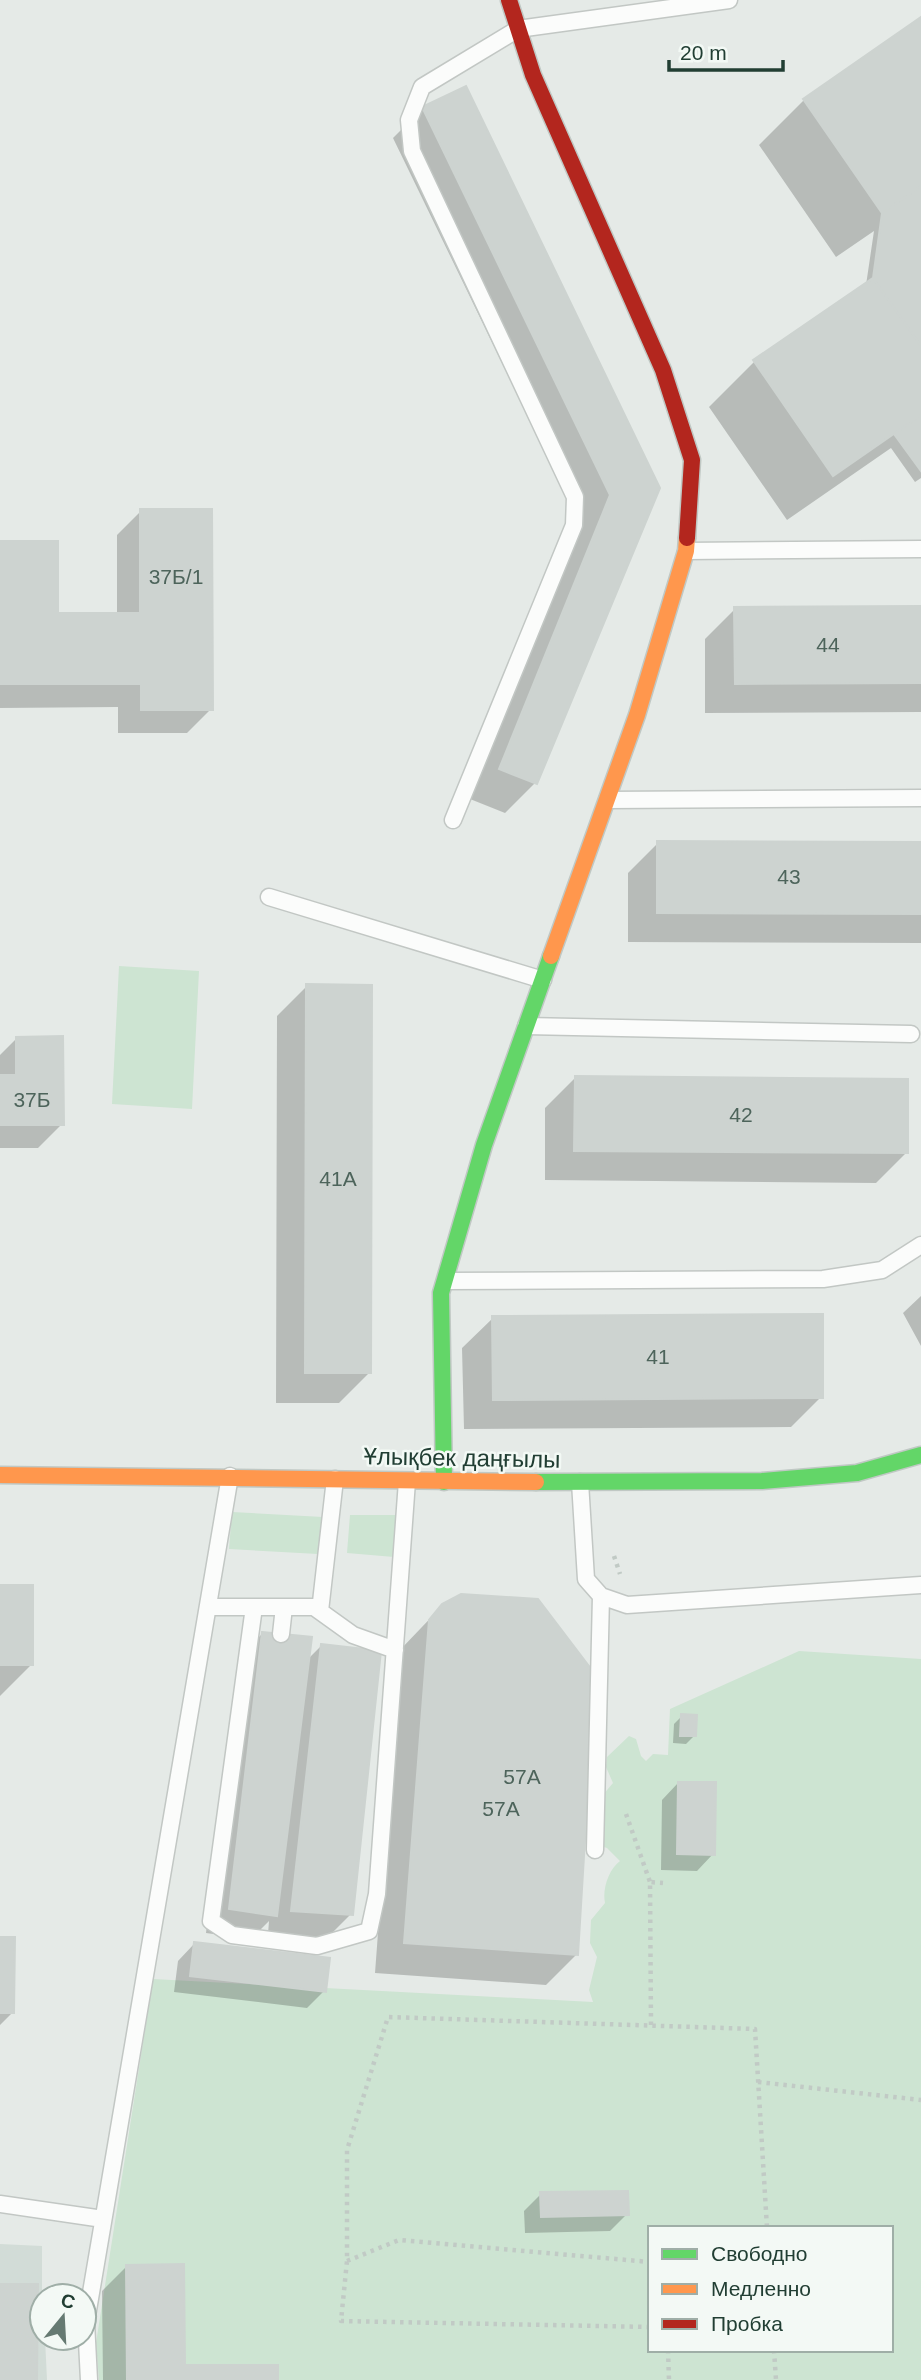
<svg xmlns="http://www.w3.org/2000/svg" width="921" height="2380" viewBox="0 0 921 2380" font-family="Arial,sans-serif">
<rect width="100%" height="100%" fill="#e5eae7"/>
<!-- built -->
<path fill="#d2dcd7" d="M 0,2244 L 42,2246 L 42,2338 L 45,2338 L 47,2380 L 0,2380 Z"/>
<!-- green -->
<path fill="#cde4d2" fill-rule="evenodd" d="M 119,966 L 199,971 L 192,1109 L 112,1104 Z
M 232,1512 L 323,1517 L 318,1554 L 229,1549 Z
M 350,1515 L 398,1515 L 394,1557 L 347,1553 Z
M 799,1651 L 921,1659 L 921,2380 L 99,2380 L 96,2343 L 153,1979 L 593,2002 L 589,1990 L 597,1957 L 590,1943 L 591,1920 L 605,1903 C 602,1889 609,1869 620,1861 L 607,1848 L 595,1844 L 602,1796 L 613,1783 L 606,1767 L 607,1757 L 629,1736 L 636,1739 L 641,1756 L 646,1761 L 653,1754 L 668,1755 L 670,1709 ZM 650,2228 L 891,2228 L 891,2350 L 650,2350 Z"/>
<!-- shadow -->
<path fill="#0003" d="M 921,19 L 921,478 L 915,482 L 891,448 L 787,520 L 709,407 L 755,361 L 866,285 L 874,231 L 836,257 L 759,145 L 804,100 Z
M 423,108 L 658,488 L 535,783 L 505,813 L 470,799 L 581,526 L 393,138 Z
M 141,511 L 211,709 L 187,733 L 118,733 L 118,707 L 0,708 L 0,543 L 56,614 L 117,614 L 117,535 Z
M 921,608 L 921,712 L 705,713 L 705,639 L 735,609 Z
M 658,843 L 921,844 L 921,943 L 628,942 L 628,873 Z
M 307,986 L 369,1373 L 339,1403 L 276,1403 L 277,1016 Z
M 17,1038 L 62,1124 L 38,1148 L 0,1148 L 0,1055 Z
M 575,1078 L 906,1153 L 876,1183 L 545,1180 L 545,1108 Z
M 921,1296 L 921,1346 L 903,1313 Z
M 493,1318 L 821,1397 L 791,1427 L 464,1429 L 462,1348 Z
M 0,1587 L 32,1664 L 0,1696 Z
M 443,1605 L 576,1955 L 546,1985 L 375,1973 L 399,1651 Z
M 262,1634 L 307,1660 L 321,1646 L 351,1914 L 327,1938 L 268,1934 L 269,1921 L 251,1939 L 206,1933 L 238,1658 Z
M 682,1716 L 694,1736 L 686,1744 L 673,1743 L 674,1724 Z
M 678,1783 L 713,1854 L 697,1871 L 661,1870 L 662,1800 Z
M 0,1938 L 13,2012 L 0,2025 Z
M 194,1944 L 324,1991 L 307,2008 L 174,1992 L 178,1961 Z
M 541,2194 L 627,2214 L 610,2231 L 525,2233 L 524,2211 Z
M 126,2267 L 184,2367 L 276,2380 L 103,2380 L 102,2291 Z"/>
<!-- building -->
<path fill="#cdd3d0" stroke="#cdd3d0" stroke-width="2" d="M 921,17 L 921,186 L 882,213 L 803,99 Z
M 466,86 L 660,488 L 537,784 L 499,769 L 610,495 L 422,107 Z
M 921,186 L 921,346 L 873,278 L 882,213 Z
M 873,278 L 921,346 L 921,415 L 833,476 L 753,360 Z
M 921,415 L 921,471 L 894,434 Z
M 140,509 L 212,509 L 213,710 L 141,710 L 141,684 L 0,684 L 0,541 L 58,541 L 58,613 L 140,613 Z
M 921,606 L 921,683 L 735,684 L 734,607 Z
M 657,841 L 921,842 L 921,914 L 657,913 Z
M 306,984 L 372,985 L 371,1373 L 305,1373 Z
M 63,1036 L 64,1125 L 0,1125 L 0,1075 L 16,1075 L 16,1037 Z
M 575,1076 L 908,1079 L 908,1153 L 574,1151 Z
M 823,1314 L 823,1398 L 493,1400 L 492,1316 Z
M 0,1585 L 33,1585 L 33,1665 L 0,1665 Z
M 461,1594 L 538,1599 L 595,1674 L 578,1955 L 404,1943 L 429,1620 L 442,1604 Z
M 262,1632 L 312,1637 L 277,1916 L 229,1909 Z
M 321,1644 L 381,1651 L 353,1915 L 291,1911 Z
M 681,1714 L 697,1715 L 696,1736 L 680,1736 Z
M 678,1782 L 716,1782 L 715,1855 L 677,1854 Z
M 0,1937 L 15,1937 L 14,2013 L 0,2013 Z
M 194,1942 L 330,1958 L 326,1992 L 190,1976 Z
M 628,2191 L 629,2215 L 541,2217 L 540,2192 Z
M 184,2264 L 185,2365 L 278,2365 L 278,2380 L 127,2380 L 126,2265 Z
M 0,2284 L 38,2284 L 37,2380 L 0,2380 Z"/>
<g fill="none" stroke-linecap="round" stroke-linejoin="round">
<defs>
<path id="lane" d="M 686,551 L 921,549
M 607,800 L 921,798
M 453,820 L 574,525 L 575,497 L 412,151 L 409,120 L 422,87 L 518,29 L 729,0
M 269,897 L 543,980
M 526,1026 L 911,1034
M 445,1281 L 823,1279 L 882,1270 L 921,1245
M 580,1482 L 586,1579 L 601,1596 L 627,1605 L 921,1585
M 208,1607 L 314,1607 L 353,1635 L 395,1650
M 254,1607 L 211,1921 L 232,1935 L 317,1946 L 369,1931 L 377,1894 L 407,1481
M 320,1611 L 335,1479
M 281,1634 L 284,1607
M 595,1850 L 601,1596
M 0,2204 L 103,2219
M 89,2380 L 86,2322 L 230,1476"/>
<path id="fast" d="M 444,1482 L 441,1293 L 484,1145 L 551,956
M 536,1482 L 762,1481 L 857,1473 L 921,1455"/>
<path id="slow" d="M 551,956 L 637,715 L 686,551 L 687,538
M 0,1475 L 536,1482"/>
<path id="jam" d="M 509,0 L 533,75 L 663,370 L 692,460 L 687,538"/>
</defs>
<!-- lane casing -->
<use href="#lane" stroke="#c2c7c4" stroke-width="19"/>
<!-- fast casing -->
<use href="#fast" stroke="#c0c8c4" stroke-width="19"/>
<!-- slow casing -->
<use href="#slow" stroke="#c0c8c4" stroke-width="19"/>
<!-- jam casing -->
<use href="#jam" stroke="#c0c8c4" stroke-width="19"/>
<!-- path -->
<path stroke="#c1cac5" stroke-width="4.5" stroke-dasharray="3.5 5" stroke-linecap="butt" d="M 614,1556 L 620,1574
M 626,1814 L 650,1882
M 651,2025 L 650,1882 L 663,1883
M 758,2082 L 921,2100
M 347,2261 L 399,2240 L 650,2262
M 650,2327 L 341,2321 L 347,2261 L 347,2150 L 388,2017 L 755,2029 L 767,2228
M 668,2350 L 669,2380
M 774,2350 L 776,2380"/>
<!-- lane -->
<use href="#lane" stroke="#fbfcfb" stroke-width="16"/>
<!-- fast -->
<use href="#fast" stroke="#63d668" stroke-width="16"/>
<!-- slow -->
<use href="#slow" stroke="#ff974d" stroke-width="16"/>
<!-- jam -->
<use href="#jam" stroke="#b3261e" stroke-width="16"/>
</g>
<g text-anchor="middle" stroke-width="5" stroke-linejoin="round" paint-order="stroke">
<!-- number labels -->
<g font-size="21" fill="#4d645b">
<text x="176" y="584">37Б/1</text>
<text x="828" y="652">44</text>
<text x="789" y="884">43</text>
<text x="32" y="1107">37Б</text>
<text x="741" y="1122">42</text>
<text x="338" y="1186">41А</text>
<text x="658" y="1364">41</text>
<text x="522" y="1784">57А</text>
<text x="501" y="1816">57А</text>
</g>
<!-- street labels -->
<g font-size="24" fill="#213e33" stroke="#f3f9f5">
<text transform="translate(462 1458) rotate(1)" y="8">Ұлықбек даңғылы</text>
</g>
</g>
<!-- legend -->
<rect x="648" y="2226" width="245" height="126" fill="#f3f9f5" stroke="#9faea7" stroke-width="2"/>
<rect x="662" y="2249" width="35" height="10" fill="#63d668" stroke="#9faea7" stroke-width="2"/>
<text x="711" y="2261" font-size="21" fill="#213e33">Свободно</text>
<rect x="662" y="2284" width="35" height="10" fill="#ff974d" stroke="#9faea7" stroke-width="2"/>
<text x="711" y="2296" font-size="21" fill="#213e33">Медленно</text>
<rect x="662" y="2319" width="35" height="10" fill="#b3261e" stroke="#9faea7" stroke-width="2"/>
<text x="711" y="2331" font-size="21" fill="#213e33">Пробка</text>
<!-- north arrow -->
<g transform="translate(63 2317) rotate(18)"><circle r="33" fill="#f3f9f5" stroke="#9faea7" stroke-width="2"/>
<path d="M0-5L12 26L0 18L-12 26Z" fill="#667a72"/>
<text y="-10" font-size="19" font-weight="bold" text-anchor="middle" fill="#213e33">С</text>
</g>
<!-- scale -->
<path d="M669 60v10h114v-10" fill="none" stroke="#213e33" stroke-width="3.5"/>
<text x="680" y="60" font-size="21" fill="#213e33" stroke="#f3f9f5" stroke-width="5" paint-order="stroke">20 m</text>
</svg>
